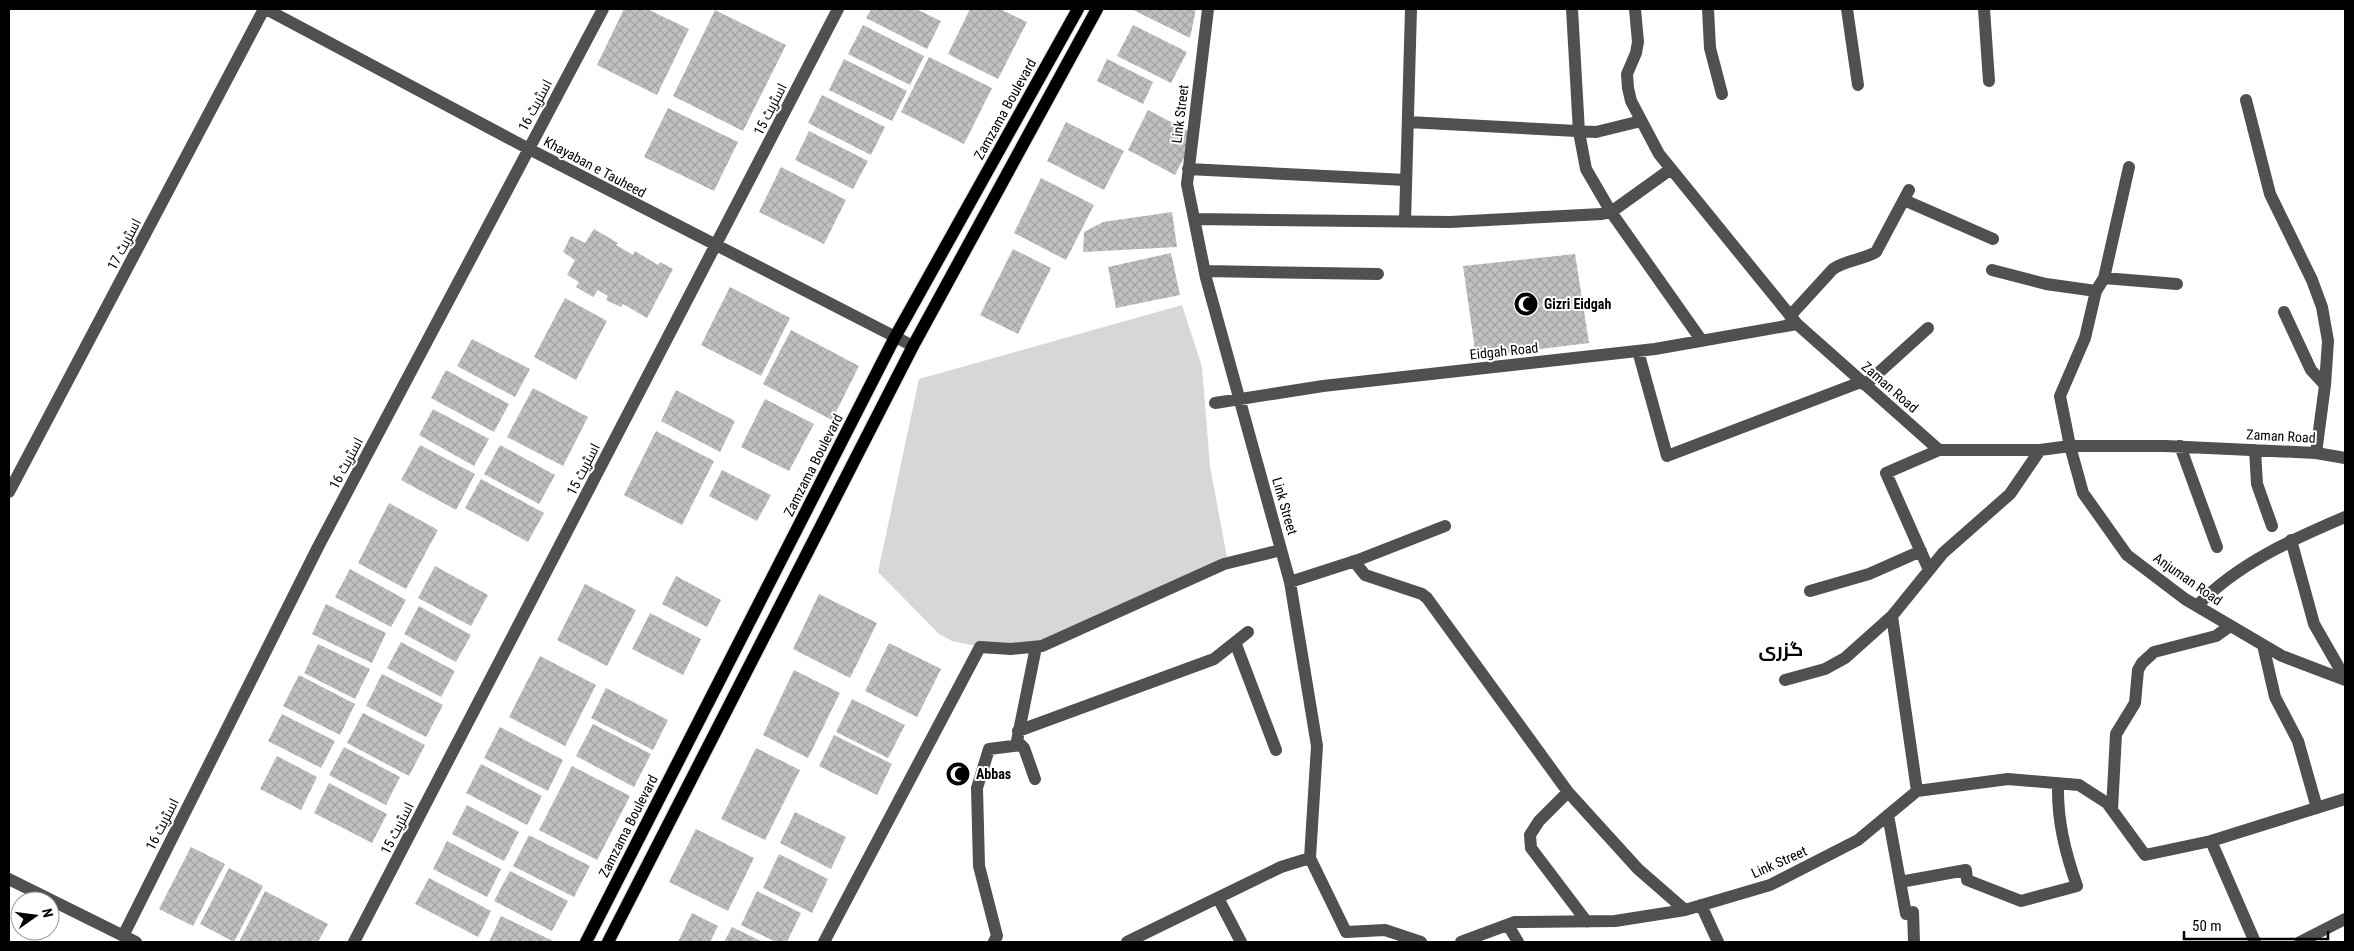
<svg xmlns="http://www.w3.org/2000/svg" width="2354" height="951" viewBox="0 0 2354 951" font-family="'Roboto Condensed',Cairo,sans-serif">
<defs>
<pattern id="building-cross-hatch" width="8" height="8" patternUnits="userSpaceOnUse" patternTransform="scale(1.25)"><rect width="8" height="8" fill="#c0c0c0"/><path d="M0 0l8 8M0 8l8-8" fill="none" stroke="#a3a3a3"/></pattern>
</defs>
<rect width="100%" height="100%" fill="#fff"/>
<!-- pitch -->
<path fill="#d7d7d7" d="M 1182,305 L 1202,367 L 1210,466 L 1228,563 L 1042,646 L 990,649 L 952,641 L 939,634 L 878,572 L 919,379 Z"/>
<!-- building -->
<path fill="url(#building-cross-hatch)" d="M 624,9 L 647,9 L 689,29 L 657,95 L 597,65 Z
M 871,9 L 916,9 L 941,21 L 927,49 L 866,18 Z
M 970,9 L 1000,9 L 1027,22 L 998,79 L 948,54 Z
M 1131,9 L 1196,9 L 1190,38 Z
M 715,10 L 786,45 L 743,131 L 673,96 Z
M 863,25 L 924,56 L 910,85 L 848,54 Z
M 1133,25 L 1187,52 L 1171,83 L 1117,56 Z
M 929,57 L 992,88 L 964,144 L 901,112 Z
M 844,59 L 907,91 L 892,121 L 829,90 Z
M 1107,59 L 1153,82 L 1143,104 L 1097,81 Z
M 822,95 L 885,127 L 871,155 L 808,123 Z
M 668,108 L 738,142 L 714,191 L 644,157 Z
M 1148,110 L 1196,135 L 1175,175 L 1128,150 Z
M 1066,122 L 1124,151 L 1104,190 L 1047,161 Z
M 809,131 L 868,161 L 853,189 L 795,160 Z
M 781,167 L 846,200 L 824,244 L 759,212 Z
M 1041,178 L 1094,205 L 1066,260 L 1014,233 Z
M 1172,212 L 1177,247 L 1083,252 L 1084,232 L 1103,222 Z
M 594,229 L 618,243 L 616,245 L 633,255 L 635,251 L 658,265 L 660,262 L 673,269 L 647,318 L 623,304 L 621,307 L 606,300 L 608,296 L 598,290 L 593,297 L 576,287 L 579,282 L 567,275 L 575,260 L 563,252 L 571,236 L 585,243 Z
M 1013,249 L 1051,268 L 1018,334 L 980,315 Z
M 1171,253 L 1180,295 L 1116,308 L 1108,267 Z
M 1575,254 L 1589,343 L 1476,357 L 1463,266 Z
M 730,287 L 790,318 L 761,376 L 701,345 Z
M 565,298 L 607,321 L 576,380 L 534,357 Z
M 791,330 L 859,366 L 832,420 L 763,384 Z
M 472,339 L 530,369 L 515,397 L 457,366 Z
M 446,370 L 509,404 L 494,432 L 431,398 Z
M 533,388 L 588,417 L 563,466 L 507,437 Z
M 676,390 L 735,421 L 720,452 L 661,421 Z
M 765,399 L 814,424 L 789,471 L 741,447 Z
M 433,409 L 489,439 L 474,466 L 419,435 Z
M 656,431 L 714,461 L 682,525 L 624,495 Z
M 420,445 L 475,474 L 456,510 L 401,480 Z
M 500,445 L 555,475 L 539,504 L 484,474 Z
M 722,470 L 771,495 L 757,521 L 709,496 Z
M 481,479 L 544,513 L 528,542 L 465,508 Z
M 389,503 L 438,530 L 406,589 L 358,563 Z
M 435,566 L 488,595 L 471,626 L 418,598 Z
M 350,569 L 406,600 L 391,627 L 335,597 Z
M 676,576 L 721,600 L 707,627 L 662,604 Z
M 585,584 L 636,610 L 607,666 L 557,640 Z
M 819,594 L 877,623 L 850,678 L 793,649 Z
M 326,604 L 386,633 L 372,663 L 312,634 Z
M 419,606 L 471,635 L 456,662 L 404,634 Z
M 650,613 L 701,639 L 683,675 L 632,649 Z
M 401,642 L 455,671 L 441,697 L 387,668 Z
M 889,643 L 941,669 L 917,717 L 865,691 Z
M 318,644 L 370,669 L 355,699 L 304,673 Z
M 540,656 L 596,685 L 565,746 L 509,717 Z
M 794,670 L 840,693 L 808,758 L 763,735 Z
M 382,674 L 443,705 L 426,737 L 366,706 Z
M 299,675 L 355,704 L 340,735 L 283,706 Z
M 606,688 L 668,720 L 653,750 L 591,718 Z
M 852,699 L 905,725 L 888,758 L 836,732 Z
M 363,713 L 425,745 L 409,776 L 347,743 Z
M 282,714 L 335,741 L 321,768 L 268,741 Z
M 593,724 L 651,754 L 634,787 L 576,756 Z
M 500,727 L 563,760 L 548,791 L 484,758 Z
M 834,735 L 892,764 L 877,795 L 819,766 Z
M 344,747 L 400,777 L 386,805 L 329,775 Z
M 756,748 L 800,770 L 765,840 L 721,819 Z
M 277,756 L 317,777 L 301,810 L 260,789 Z
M 481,764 L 542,796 L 527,825 L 466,793 Z
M 572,766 L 630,796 L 597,860 L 539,830 Z
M 329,783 L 387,814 L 372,843 L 314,813 Z
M 467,805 L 519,832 L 504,861 L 452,834 Z
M 795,812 L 846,837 L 831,869 L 780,843 Z
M 696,829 L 754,858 L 728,911 L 669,882 Z
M 529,835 L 590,866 L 574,897 L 513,866 Z
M 447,841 L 501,869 L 487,897 L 433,869 Z
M 191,847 L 225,864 L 193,926 L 159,909 Z
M 779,854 L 828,879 L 812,913 L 763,888 Z
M 229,868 L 263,886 L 234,942 L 200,924 Z
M 510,871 L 568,901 L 552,931 L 494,901 Z
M 429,878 L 491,911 L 478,937 L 415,904 Z
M 265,891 L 328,924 L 318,942 L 239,942 Z
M 757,891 L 801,913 L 787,942 L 776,942 L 741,925 Z
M 692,913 L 718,926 L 710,942 L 678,942 Z
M 501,916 L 555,942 L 489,942 Z
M 732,927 L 763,942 L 724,942 Z"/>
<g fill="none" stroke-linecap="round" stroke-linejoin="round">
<defs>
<path id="major" d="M 586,942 L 895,337 L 1078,9
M 608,942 L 913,346 L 1097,9"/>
</defs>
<!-- major casing -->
<use href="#major" stroke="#dbdbdb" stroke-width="14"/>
<!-- minor -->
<path stroke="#505050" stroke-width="12" d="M 266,9 L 529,149 L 913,346
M 1208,9 L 1187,184 L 1206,278 L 1290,582 L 1317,746 L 1310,858 L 1346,932 L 1385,930 L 1421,942
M 1572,9 L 1579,132 L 1586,169 L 1611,212 L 1702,341
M 1635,9 L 1638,42 L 1636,53 L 1627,74 L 1628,88 L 1631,101 L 1659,154 L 1797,324 L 1939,450 L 2040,450 L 2070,446 L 2165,446 L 2316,453 L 2345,458
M 1708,9 L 1710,48 L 1722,94
M 1847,9 L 1858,85
M 1984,9 L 1989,81
M 2246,100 L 2270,194 L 2312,280 L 2322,307 L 2328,341 L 2325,385
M 1408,122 L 1596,132 L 1641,121
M 2129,167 L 2104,278 L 2096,291 L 2085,338 L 2060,396 L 2070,446 L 2083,493 L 2127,555 L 2185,599 L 2282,656 L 2345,680
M 1188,169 L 1406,180
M 1904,200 L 1993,239
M 1194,219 L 1450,222 L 1602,214 L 1611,212 L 1671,169
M 1405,221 L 1411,9
M 1992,270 L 2046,284 L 2096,291
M 1205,271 L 1378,274
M 2104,278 L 2177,284
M 2284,312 L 2311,370 L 2325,385 L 2316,453
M 1790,316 L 1833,269 C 1846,260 1862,260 1876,252 L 1909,190
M 1638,351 L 1667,456 L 1861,382
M 1865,385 L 1928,328
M 1215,403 L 1323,386 L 1655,349 L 1797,324
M 2180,446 L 2217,547
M 2255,450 L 2257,484 L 2272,526
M 9,492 L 264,9
M 2291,540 L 2314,624 L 2345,678
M 1354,561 L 1365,575 L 1422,594 L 1427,598 L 1568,792 L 1638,869 L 1685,910
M 1929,570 L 1886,473 L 1939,450
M 1290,582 L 1358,560 L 1445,526
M 1810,591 L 1869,574 L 1921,551
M 2197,606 C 2237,564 2293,539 2345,517
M 1235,642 L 1276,750
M 2263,645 L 2275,697 L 2298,741 L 2317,808
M 1785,680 L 1825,669 L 1845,658 L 1892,616 L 1943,553 L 2010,494 L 2040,450
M 1018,731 L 1214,659 L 1248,632
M 1035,779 L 1024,748 L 1017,741 L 1036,647
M 1917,791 L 2008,779 L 2079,785 L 2107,803 L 2145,855 L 2211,841 L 2255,942
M 1568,792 L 1539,821 L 1530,835 L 1531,848 L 1587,922
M 2112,810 L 2116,734 L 2135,703 L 2138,670 L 2142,663 L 2154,652 L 2216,636 L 2230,626
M 1888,815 L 1906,914 L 1913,912 L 1914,942
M 2211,841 L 2345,799
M 9,879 L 136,942
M 1900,882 L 1966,870 L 1967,880 L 2021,901 L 2077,886 C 2065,852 2057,820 2058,783
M 1218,898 L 1241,942
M 1701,905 L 1718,942
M 1508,925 L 1518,942
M 123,936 L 318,547 L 603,9
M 354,942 L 838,9
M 824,942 L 980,647 L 1011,649 L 1042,646 L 1224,564 L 1281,550
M 994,942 L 997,936 L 979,866 L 977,788 L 989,749 L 1021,745
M 1127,942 L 1281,867 L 1310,858
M 1461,942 L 1515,922 L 1615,921 L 1685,910 L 1770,885 L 1858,840 L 1917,791 L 1892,616
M 2300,942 L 2345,919"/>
<!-- major -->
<use href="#major" stroke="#000" stroke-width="12"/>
</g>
<!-- icons -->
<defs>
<symbol id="mosque-disc" viewBox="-11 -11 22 22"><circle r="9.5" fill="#000" stroke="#fff"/><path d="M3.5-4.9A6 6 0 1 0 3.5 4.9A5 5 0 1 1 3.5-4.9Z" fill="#fff"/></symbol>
</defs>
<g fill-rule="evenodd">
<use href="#mosque-disc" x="1512" y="290" width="28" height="28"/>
<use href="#mosque-disc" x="944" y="760" width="28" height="28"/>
</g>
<g text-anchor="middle" stroke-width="4" stroke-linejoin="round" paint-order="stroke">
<!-- street labels -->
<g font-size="14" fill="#000" stroke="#fff">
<text transform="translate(535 105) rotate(-62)" y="5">اسٹریٹ 16</text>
<text transform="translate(770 109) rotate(-63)" y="5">اسٹریٹ 15</text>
<text transform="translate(1005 109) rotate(-61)" y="5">Zamzama Boulevard</text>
<text transform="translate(1180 114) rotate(-83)" y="5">Link Street</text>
<text transform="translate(595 167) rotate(28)" y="5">Khayaban e Tauheed</text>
<text transform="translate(124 244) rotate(-62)" y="5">اسٹریٹ 17</text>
<text transform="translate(1504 351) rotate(-6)" y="5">Eidgah Road</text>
<text transform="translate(1890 387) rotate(41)" y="5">Zaman Road</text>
<text transform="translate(2281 436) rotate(3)" y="5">Zaman Road</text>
<text transform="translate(346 463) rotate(-62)" y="5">اسٹریٹ 16</text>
<text transform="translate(813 465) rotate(-63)" y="5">Zamzama Boulevard</text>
<text transform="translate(583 469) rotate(-63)" y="5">اسٹریٹ 15</text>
<text transform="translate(1285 506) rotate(74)" y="5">Link Street</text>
<text transform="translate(2188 579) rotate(35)" y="5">Anjuman Road</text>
<text transform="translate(162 824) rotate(-63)" y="5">اسٹریٹ 16</text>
<text transform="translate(628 826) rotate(-63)" y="5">Zamzama Boulevard</text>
<text transform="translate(397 828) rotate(-63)" y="5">اسٹریٹ 15</text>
<text transform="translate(1779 862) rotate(-24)" y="5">Link Street</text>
</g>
<!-- poi labels -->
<g font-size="14" font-weight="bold" fill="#000" stroke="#fff" text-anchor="start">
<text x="1544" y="309">Gizri Eidgah</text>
<text x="976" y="779">Abbas</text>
</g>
<!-- district labels -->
<g font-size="19" font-weight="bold" fill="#000" stroke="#fff">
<text x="1781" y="656">گزری</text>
</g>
</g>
<!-- border -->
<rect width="2354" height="951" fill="none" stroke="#000000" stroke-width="20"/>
<!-- north arrow -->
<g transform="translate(35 916) rotate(76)"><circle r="24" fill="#ffffff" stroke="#999999"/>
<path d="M0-4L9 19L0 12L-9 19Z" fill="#000000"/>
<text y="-8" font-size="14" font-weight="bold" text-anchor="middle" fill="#000000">N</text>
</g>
<!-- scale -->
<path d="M2184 931v8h144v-8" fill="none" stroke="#000000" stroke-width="2.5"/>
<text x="2192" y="931" font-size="15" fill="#000000" stroke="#ffffff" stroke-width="4" paint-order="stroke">50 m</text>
</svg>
